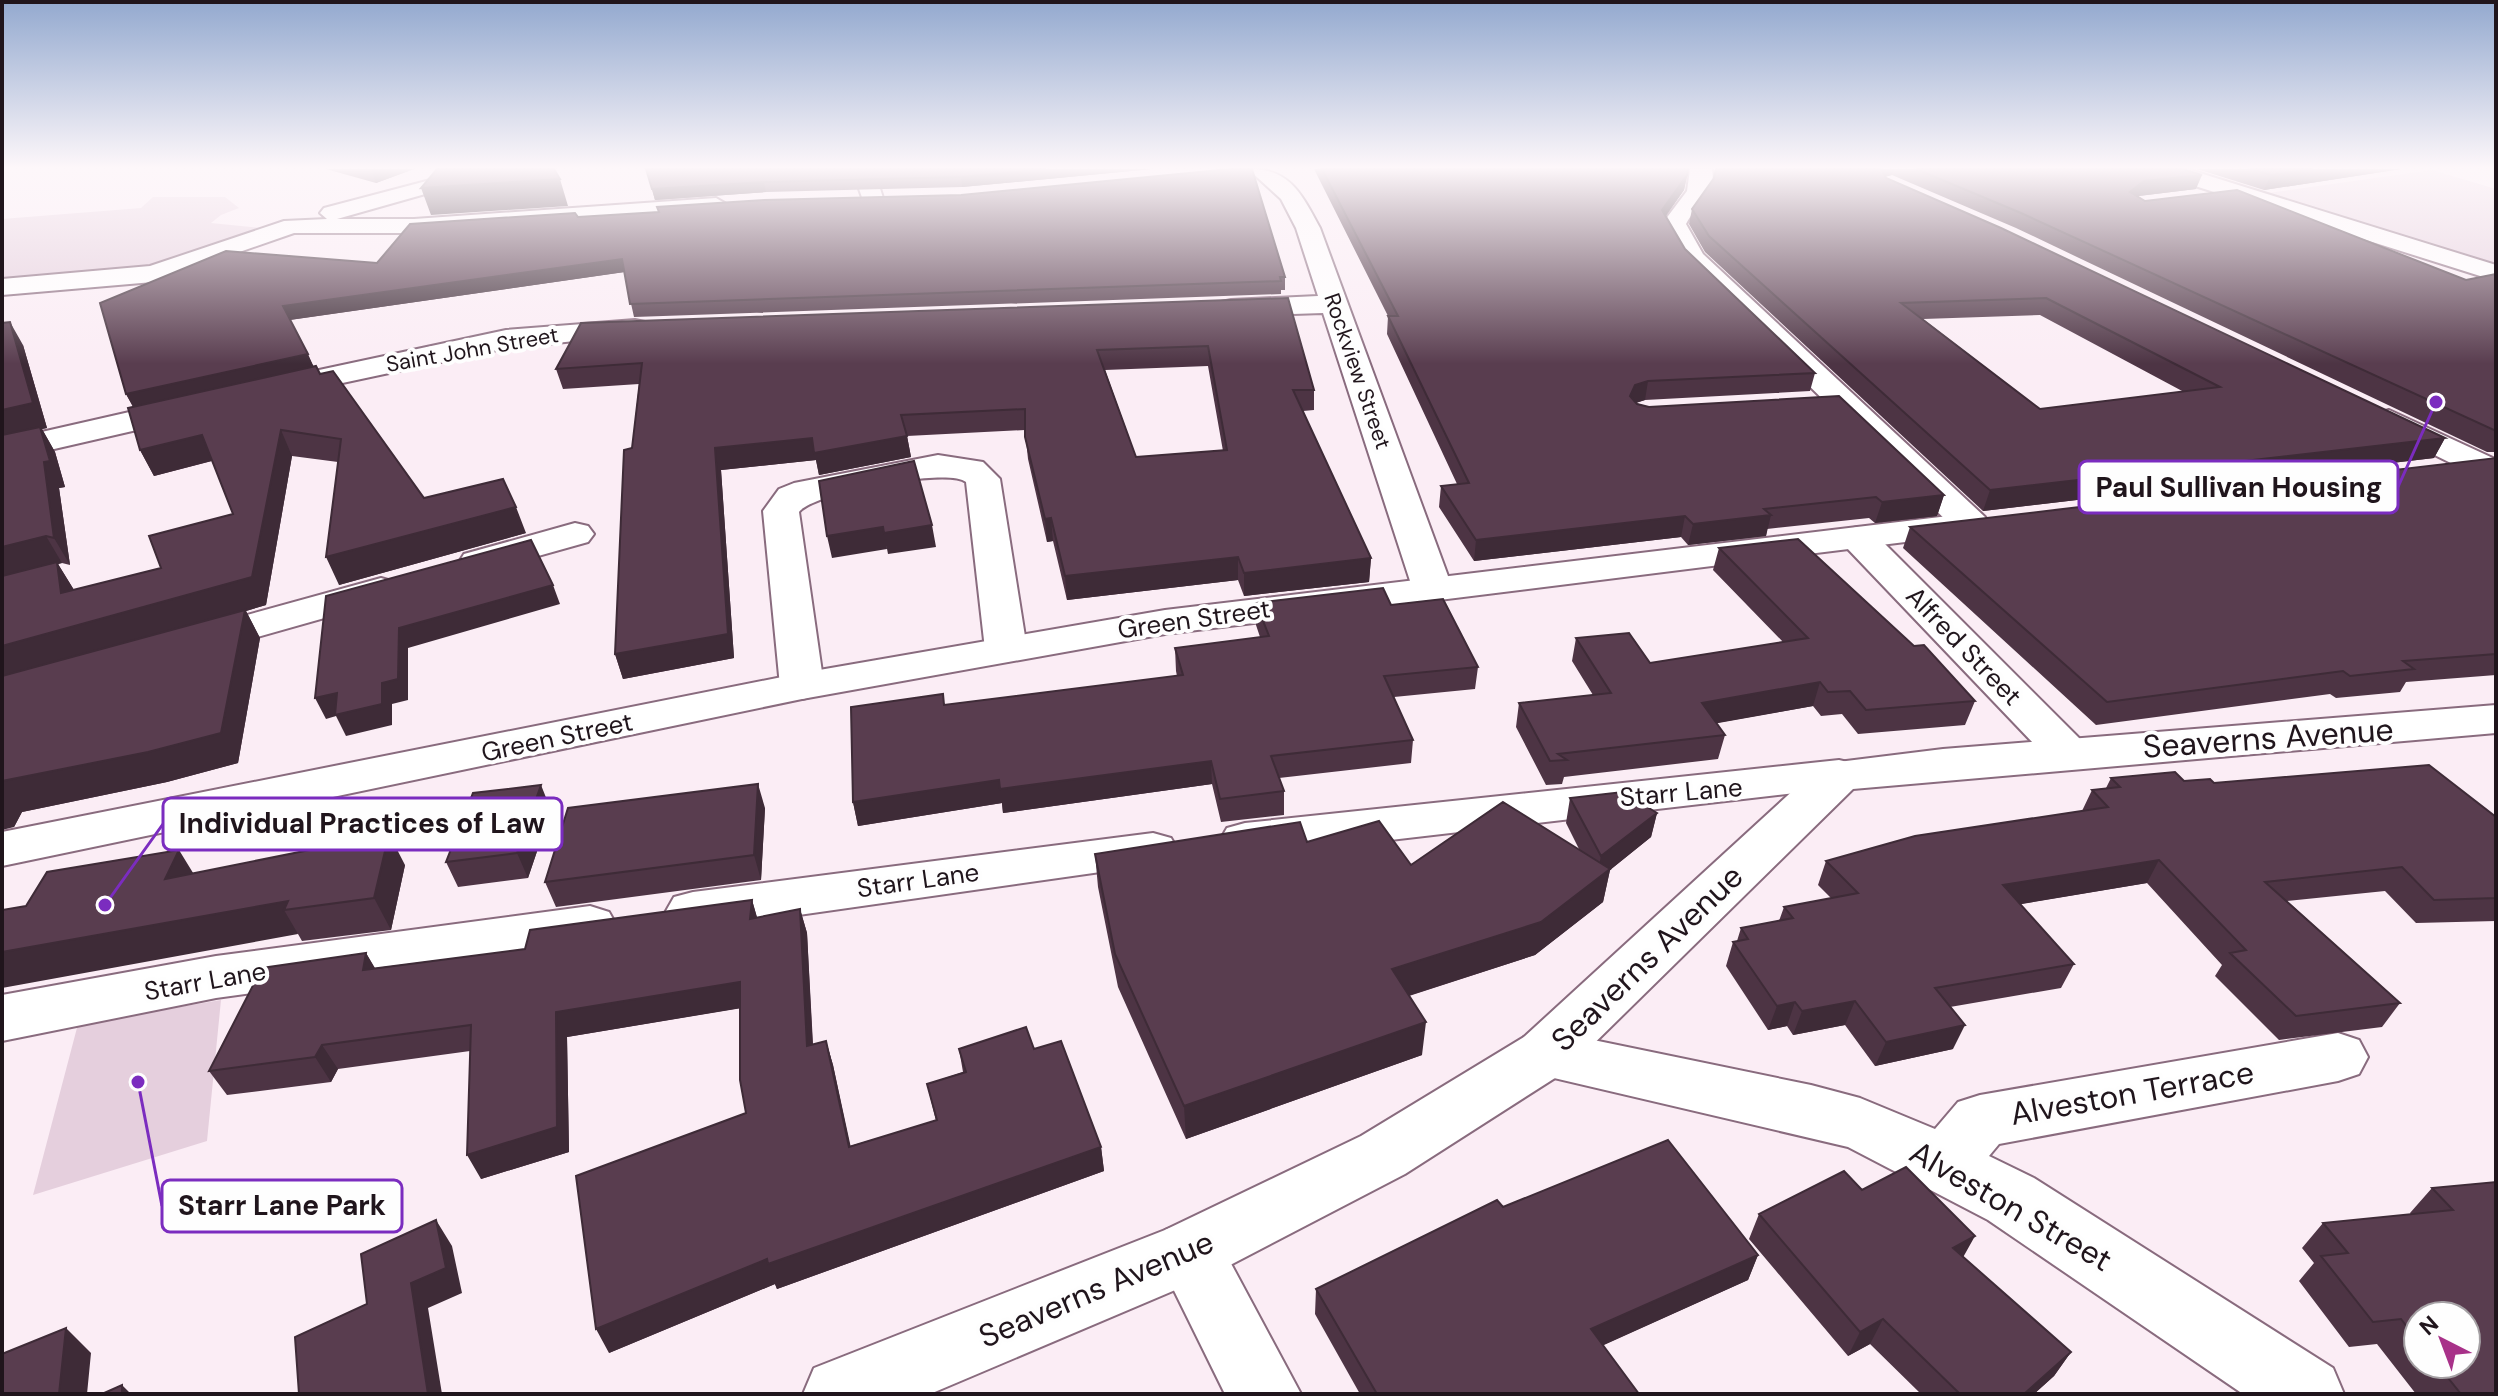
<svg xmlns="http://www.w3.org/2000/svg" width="2498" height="1396" viewBox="0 0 2498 1396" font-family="'DM Sans',sans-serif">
<rect width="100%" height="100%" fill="#fbedf5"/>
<!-- green -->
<path fill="#e5cfdd" d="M 2432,170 L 2496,189 L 2496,264 L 2268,193 Z
M 153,197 L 225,197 L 239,208 L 221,215 L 211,223 L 272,229 L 164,268 L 2,284 L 2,219 L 141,208 Z
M 221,1000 L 207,1141 L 33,1195 L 78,1024 Z"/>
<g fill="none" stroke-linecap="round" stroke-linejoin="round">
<defs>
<path id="minor" d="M 472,169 L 523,169 L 520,174 L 464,183 L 337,219 L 414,219 L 716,198 L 728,205 L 716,212 L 414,233 L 294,233 L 153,282 L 2,295 L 2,279 L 150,266 L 284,221 L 327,219 L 320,213 L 324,208 Z
M 852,169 L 874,169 L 883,198 L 880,203 L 864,203 Z
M 1248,169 C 1290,168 1302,195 1320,228 L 1452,587 L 1446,595 L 1432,599 L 1418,595 L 1412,587 L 1323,313 L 1231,316 L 1221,314 L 1217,308 L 1221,302 L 1231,300 L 1318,296 L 1296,228 L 1281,199 Z
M 1690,169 L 1712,169 C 1717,193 1696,205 1686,224 L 1703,254 L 1985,517 L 1990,525 L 1985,533 L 1972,536 L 1959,533 L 1684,263 L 1662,224 L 1687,191 Z
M 635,320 L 645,322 L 649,328 L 645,334 L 506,348 L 277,397 L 266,395 L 262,388 L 266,381 L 277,379 L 506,330 Z
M 191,398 L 202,401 L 207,408 L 202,415 L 2,461 L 2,441 Z
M 2389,410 L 2495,459 L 2496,472 L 2483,476 L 2471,473 L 2378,427 L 2373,420 L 2378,413 Z
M 938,455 L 983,462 L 1000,479 L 1027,649 L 1021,658 L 1006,662 L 991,658 L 985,649 L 966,482 C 948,467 813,493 799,512 L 824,686 L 817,695 L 802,699 L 787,695 L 780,686 L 763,511 L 779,489 L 794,483 Z
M 575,523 L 588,526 L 594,534 L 588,542 L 478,573 L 464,570 L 459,562 L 464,554 Z
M 1858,527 L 1871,530 L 2085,744 L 2092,754 L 2085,764 L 2069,769 L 2053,764 L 1845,546 L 1839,538 L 1845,530 Z
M 381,578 L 395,582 L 401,590 L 395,598 L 197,654 L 182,651 L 176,642 L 182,633 Z
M 1839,760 L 1856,764 L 1863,775 L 1856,786 L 1245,857 L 1227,852 L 1220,840 L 1227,828 L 1245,823 Z
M 1153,833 L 1171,838 L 1178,850 L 1171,862 L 693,930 L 674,925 L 666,911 L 674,897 L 693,892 Z
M 590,906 L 609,912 L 617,926 L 609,940 L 590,946 L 216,998 L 2,1041 L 2,995 L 216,956 Z
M 1545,1030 L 1811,1085 L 1860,1098 L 1935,1129 L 1958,1102 L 1980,1095 L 2338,1033 L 2359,1040 L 2368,1057 L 2359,1074 L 2338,1081 L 1999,1144 L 1989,1156 L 2034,1178 L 2333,1368 L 2344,1394 L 2243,1394 L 1988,1220 L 1848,1147 L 1524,1071 L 1515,1054 L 1524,1037 Z
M 1189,1221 L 1213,1230 L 1301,1394 L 1225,1394 L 1155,1252 L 1165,1230 Z"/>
<path id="tertiary" d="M 2154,169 L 2187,169 L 2496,265 L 2496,281 L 2157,174 Z
M 1965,514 L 1978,517 L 1983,525 L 1978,533 L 1165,634 L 802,699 L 2,866 L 2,832 L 802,673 L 1165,610 Z
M 2496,705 L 2496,733 L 1853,789 L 1566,1071 L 1405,1174 L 1213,1274 L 930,1394 L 803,1394 L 814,1368 L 1165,1230 L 1361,1136 L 1524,1037 L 1822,764 L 1943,749 Z"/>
</defs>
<!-- minor casing -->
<use href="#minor" stroke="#896b7e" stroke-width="4"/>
<!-- tertiary casing -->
<use href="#tertiary" stroke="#896b7e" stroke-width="4"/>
<!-- minor -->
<use href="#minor" fill="#fff" fill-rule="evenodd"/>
<!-- tertiary -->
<use href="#tertiary" fill="#fff" fill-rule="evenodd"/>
</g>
<!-- wall -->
<path fill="#4d3444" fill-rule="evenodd" d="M 326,169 L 414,169 L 376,183 Z
M 646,169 L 1152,169 L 962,187 L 766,192 L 655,200 Z
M 1314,169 L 1689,169 L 1684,190 L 1666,216 L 1685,249 L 1815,373 L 1810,391 L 1645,400 L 1636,403 L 1944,495 L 1937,516 L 1875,523 L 1869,518 L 1767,529 L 1766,536 L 1688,545 L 1681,537 L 1474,561 L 1439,507 L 1441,486 L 1457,484 L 1387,334 L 1388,316 Z
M 1715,169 L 2183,169 L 2196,189 L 2138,196 L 2145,201 L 2466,280 L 2496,274 L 2496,452 L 2487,452 L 2016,228 L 1892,175 L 1885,177 L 2445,438 L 2434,458 L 1983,511 L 1705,252 L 1689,224 L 1692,209 L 1713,180 ZM 2040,315 L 2184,392 L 2040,409 L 1923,319 Z
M 2197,169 L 2401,169 L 2264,190 Z
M 578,217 L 1285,277 L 1285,290 L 1281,290 L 1281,294 L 634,317 L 624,272 L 290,320 L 314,367 L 424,498 L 526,533 L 339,585 L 338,462 L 292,456 L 266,605 L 246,611 L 260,638 L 238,763 L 167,782 L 22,812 L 14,827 L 23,345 L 47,428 L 42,429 L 55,452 L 65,487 L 59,488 L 70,565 L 62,563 L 58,564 L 74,590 L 161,568 L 233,514 L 212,461 L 154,476 L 140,450 L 133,407 L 126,394 L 377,263 Z
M 1288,298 L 1314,390 L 1314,410 L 1303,411 L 1371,558 L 1369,582 L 1244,596 L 1238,580 L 1067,600 L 1053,541 L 1047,542 L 1028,459 L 1025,430 L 907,436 L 911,457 L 819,475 L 816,460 L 721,470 L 734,658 L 623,679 L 615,654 L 632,448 L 639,384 L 563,389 L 556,369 ZM 1208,366 L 1223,451 L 1136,457 L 1105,370 Z
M 2496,458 L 2496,675 L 2406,682 L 2400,692 L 2336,698 L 2330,694 L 2096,725 L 1903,548 L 1910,527 Z
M 1719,548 L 1975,701 L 1965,725 L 1858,734 L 1842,714 L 1821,716 L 1813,706 L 1716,723 L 1725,735 L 1718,759 L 1564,777 L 1562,784 L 1546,785 L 1516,727 L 1519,703 L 1593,695 L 1572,661 L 1576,638 L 1650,663 L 1783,642 L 1713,570 Z
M 1256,603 L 1391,605 L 1478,667 L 1475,689 L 1394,697 L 1413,740 L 1411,763 L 1279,778 L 1284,791 L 1284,815 L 1221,822 L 1212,784 L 1003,813 L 1002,803 L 858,826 L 853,802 L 945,705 L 1177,676 L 1176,671 L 1175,648 L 1260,637 L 1256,625 Z
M 2111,778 L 2214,783 L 2496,817 L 2496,921 L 2416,923 L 2385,891 L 2287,901 L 2400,1003 L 2382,1027 L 2279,1040 L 2215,976 L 2222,965 L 2147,883 L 2020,904 L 2074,964 L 2061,988 L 1950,1007 L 1953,1049 L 1875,1066 L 1845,1025 L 1793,1035 L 1787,1026 L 1768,1030 L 1726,966 L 1733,942 L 1737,941 L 1741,928 L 1779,921 L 1784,907 L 1831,898 L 1818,885 L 1826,861 L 2082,811 L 2092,790 L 2106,788 Z
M 1570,798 L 1657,813 L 1651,837 L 1610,870 L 1603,902 L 1535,955 L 1409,996 L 1422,1055 L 1186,1139 L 1118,987 L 1098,887 L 1095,854 L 1307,842 L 1411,865 L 1580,851 L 1566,823 Z
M 765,808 L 761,880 L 556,907 L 545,882 Z
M 551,810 L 528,878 L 458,887 L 446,862 Z
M 405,865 L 391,930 L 302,941 L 298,934 L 194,873 Z
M 752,900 L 757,918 L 800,909 L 807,933 L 813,1044 L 826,1041 L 833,1065 L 850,1146 L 936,1121 L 927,1084 L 963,1072 L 959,1049 L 1034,1049 L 1101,1147 L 1104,1171 L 777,1289 L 775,1284 L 609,1353 L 746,1113 L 740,1008 L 567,1037 L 569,1152 L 481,1179 L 470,1051 L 338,1069 L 331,1082 L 227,1095 L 209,1071 L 366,953 L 375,968 L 525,949 Z
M 2496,1182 L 2496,1394 L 2416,1394 L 2377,1344 L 2349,1347 L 2299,1281 L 2314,1263 L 2302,1248 L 2323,1223 L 2411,1215 L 2410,1213 L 2432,1188 ZM 2418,1316 L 2466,1364 L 2418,1364 Z
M 1862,1190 L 1963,1257 L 2071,1352 L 2054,1376 L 2034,1394 L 1921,1394 L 1870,1344 L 1848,1356 L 1749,1239 L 1759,1214 Z
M 1503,1207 L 1758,1255 L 1748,1280 L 1603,1345 L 1639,1394 L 1360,1394 L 1315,1314 L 1316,1289 Z"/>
<!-- shaded-wall -->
<path fill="#3e2b37" d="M 371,169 L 414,169 L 376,183 Z
M 1046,169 L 1152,169 L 962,187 L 961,177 Z
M 1688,169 L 1684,190 L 1659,225 L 1662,210 Z
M 1881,169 L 1894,169 L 1892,175 L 1882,177 Z
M 2313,169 L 2401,169 L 2264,190 L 2271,175 Z
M 2202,175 L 2196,189 L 2139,196 L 2124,207 L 2130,192 L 2144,181 Z
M 560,179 L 568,206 L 431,215 L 421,188 Z
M 764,182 L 766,192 L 655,200 L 652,189 Z
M 622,259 L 625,272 L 289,320 L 283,306 Z
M 10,322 L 23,345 L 47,428 L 42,429 L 55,452 L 65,487 L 59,488 L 70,565 L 54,538 L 2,439 L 2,410 Z
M 308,354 L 314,368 L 134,408 L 126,394 Z
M 1648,381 L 1645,400 L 1632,404 L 1630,396 L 1635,385 Z
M 281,430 L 292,456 L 266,605 L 246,611 L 260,638 L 238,763 L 167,782 L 22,812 L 14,827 L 2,830 L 2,646 L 252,577 Z
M 202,435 L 215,460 L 154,476 L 140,450 Z
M 907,436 L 911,457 L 819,475 L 816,460 L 721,470 L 734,658 L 623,679 L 615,654 L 715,448 L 812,438 Z
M 2445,438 L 2434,458 L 1983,511 L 1990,490 Z
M 1944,495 L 1937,516 L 1875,523 L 1882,502 Z
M 516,507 L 526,533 L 339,585 L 326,557 Z
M 1771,515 L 1766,536 L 1688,545 L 1693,524 Z
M 1685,516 L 1681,537 L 1474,561 L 1476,540 Z
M 1051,518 L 1053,541 L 1047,542 L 1045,519 Z
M 932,525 L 936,547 L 888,554 L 884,533 Z
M 883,527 L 887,549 L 832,558 L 827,536 Z
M 46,536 L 62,563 L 58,564 L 74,590 L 79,621 L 2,579 L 2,547 Z
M 1238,557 L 1238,580 L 1067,600 L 1065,576 Z
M 1371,558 L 1369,582 L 1244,596 L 1244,573 Z
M 553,585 L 560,604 L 408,648 L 408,700 L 392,704 L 392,725 L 346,736 L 336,716 L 326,719 L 315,698 L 399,628 Z
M 1820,682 L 1813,706 L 1696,727 L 1702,703 Z
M 1211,761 L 1212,784 L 1003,813 L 1002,803 L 858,826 L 853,802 L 999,780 Z
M 758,784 L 765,808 L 761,880 L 754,855 Z
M 541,785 L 551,810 L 528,878 L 517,853 Z
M 1657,813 L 1651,837 L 1610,870 L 1603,902 L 1535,955 L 1389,1002 L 1392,969 L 1596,880 L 1601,856 Z
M 389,834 L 405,865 L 391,930 L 374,898 Z
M 179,850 L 198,881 L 165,879 Z
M 2159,860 L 2147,883 L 1992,909 L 2003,885 Z
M 752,900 L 759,924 L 750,919 Z
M 288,901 L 284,910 L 298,934 L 2,988 L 2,952 Z
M 800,909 L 807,933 L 814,1071 L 807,1046 Z
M 366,953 L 380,978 L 363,970 Z
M 740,982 L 748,1007 L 567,1037 L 569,1152 L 481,1179 L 467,1155 L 556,1012 Z
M 1855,1001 L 1845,1025 L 1793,1035 L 1802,1011 Z
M 1795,1002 L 1787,1026 L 1768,1030 L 1777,1006 Z
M 1426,1022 L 1422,1055 L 1186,1139 L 1184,1106 Z
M 1965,1025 L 1953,1049 L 1875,1066 L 1886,1042 Z
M 826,1041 L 833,1065 L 856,1171 L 849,1147 Z
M 322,1045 L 338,1069 L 331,1082 L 315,1057 Z
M 1101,1147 L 1104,1171 L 777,1289 L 775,1284 L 609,1353 L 596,1329 L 767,1259 Z
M 436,1220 L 452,1246 L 462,1293 L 428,1308 L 442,1394 L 428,1394 L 411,1283 Z
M 1975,1236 L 1961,1261 L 1953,1248 Z
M 1758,1255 L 1748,1280 L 1584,1354 L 1591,1329 Z
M 1883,1319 L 1870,1344 L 1848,1356 L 1860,1332 Z
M 66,1328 L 91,1353 L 87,1394 L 59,1394 Z
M 2071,1352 L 2054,1376 L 2034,1394 L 2024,1394 Z
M 122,1385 L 131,1394 L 122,1394 Z"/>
<!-- building -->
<path fill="#593d4f" stroke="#3e2b37" stroke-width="2" fill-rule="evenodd" d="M 437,169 L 554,169 L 560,179 L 421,188 Z
M 646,169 L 1046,169 L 961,177 L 764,182 L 652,189 Z
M 1230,169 L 1252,169 L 1285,277 L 1280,277 L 1281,281 L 630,304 L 622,259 L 283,306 L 308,354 L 126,394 L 100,303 L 226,251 L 377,263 L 410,224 L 575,213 L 578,217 L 659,212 L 657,207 L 764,200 L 961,195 Z
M 1322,169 L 1688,169 L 1687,175 L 1662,210 L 1685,249 L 1815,373 L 1648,381 L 1635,385 L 1630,396 L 1637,404 L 1649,407 L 1839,396 L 1944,495 L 1882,502 L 1876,497 L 1764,509 L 1771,515 L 1693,524 L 1685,516 L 1476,540 L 1441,486 L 1469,483 L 1388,316 L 1398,316 Z
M 1716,169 L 1881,169 L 1886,178 L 2001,228 L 2445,438 L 1990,490 L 1709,236 L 1692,209 L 1714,178 ZM 2046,298 L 2220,387 L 2040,409 L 1901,303 Z
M 1916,169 L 2183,169 L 2202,175 L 2144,181 L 2130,192 L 2145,201 L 2237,190 L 2466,280 L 2496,274 L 2496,431 L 2021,213 Z
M 2250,169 L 2313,169 L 2271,175 Z
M 1288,298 L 1314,390 L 1293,390 L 1371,558 L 1244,573 L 1238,557 L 1065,576 L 1051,518 L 1045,519 L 1025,437 L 1025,409 L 901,415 L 907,436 L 814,453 L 812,438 L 715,448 L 728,634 L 615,654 L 624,450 L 632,448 L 642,363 L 556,369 L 581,323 ZM 1208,346 L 1227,450 L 1136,457 L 1097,350 Z
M 10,322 L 33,403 L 2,410 L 2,323 Z
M 316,366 L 320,374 L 333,371 L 424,498 L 503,479 L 516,507 L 326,557 L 341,439 L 281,430 L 252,577 L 2,646 L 2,576 L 57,562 L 61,593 L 161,568 L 149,536 L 233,514 L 202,435 L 140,450 L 128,408 Z
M 40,427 L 50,461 L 44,462 L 54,538 L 46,536 L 2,547 L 2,435 Z
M 2496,458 L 2496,654 L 2403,661 L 2414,669 L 2350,676 L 2343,671 L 2107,702 L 1910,527 Z
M 914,461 L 932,525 L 884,533 L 883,527 L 827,536 L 819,481 Z
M 1798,539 L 1914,646 L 1924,645 L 1975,701 L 1866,710 L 1850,691 L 1828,692 L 1820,682 L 1702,703 L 1725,735 L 1558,754 L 1567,760 L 1550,761 L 1519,703 L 1611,693 L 1576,638 L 1629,633 L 1650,663 L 1808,638 L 1719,548 Z
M 531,540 L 553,585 L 399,628 L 398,679 L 382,683 L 382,704 L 335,715 L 337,693 L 315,698 L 326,596 Z
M 1383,588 L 1391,605 L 1443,599 L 1478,667 L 1384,676 L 1413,740 L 1271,756 L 1284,791 L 1220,799 L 1211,761 L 1000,789 L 999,780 L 853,802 L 851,707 L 943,694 L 944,705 L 1183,675 L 1175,648 L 1269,636 L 1256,603 Z
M 245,610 L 221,733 L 148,752 L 2,781 L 2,676 Z
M 2429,765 L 2496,817 L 2496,898 L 2434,900 L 2402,867 L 2265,882 L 2400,1003 L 2296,1016 L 2230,953 L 2246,950 L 2159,860 L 2003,885 L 2074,964 L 1935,988 L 1965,1025 L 1886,1042 L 1855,1001 L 1802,1011 L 1795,1002 L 1777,1006 L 1733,942 L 1748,939 L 1741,928 L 1793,918 L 1784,907 L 1858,893 L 1826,861 L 1915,836 L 2108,807 L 2092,790 L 2120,787 L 2111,778 L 2175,772 L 2184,781 L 2210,779 L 2214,783 Z
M 758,784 L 754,855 L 545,882 L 568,808 Z
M 541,785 L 517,853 L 446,862 L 473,793 Z
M 1623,792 L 1657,813 L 1601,856 L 1570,798 Z
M 1503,802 L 1610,869 L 1541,922 L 1392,969 L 1426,1022 L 1184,1106 L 1115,954 L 1095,854 L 1300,822 L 1307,842 L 1379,821 L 1411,865 Z
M 389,834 L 374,898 L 284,910 L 288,901 L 2,952 L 2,910 L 26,906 L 47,872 L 179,850 L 165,879 Z
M 752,900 L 750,919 L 800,909 L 807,1046 L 826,1041 L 849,1147 L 937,1120 L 927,1084 L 966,1072 L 959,1049 L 1026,1027 L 1034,1049 L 1061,1041 L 1101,1147 L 768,1264 L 767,1259 L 596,1329 L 576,1176 L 746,1113 L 740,1080 L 740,982 L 556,1012 L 557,1127 L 467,1155 L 471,1025 L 322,1045 L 315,1057 L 209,1071 L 262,968 L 366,953 L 363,970 L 525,949 L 530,930 Z
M 1668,1140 L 1758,1255 L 1591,1329 L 1639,1394 L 1377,1394 L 1316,1289 L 1497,1200 L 1503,1207 Z
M 1906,1167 L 1975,1236 L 1953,1248 L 2071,1352 L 2024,1394 L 1960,1394 L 1883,1319 L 1860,1332 L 1759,1214 L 1844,1171 L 1862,1190 Z
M 2496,1182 L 2496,1394 L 2461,1394 L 2437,1364 L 2466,1364 L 2466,1316 L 2418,1316 L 2418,1341 L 2401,1319 L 2373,1322 L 2321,1256 L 2348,1253 L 2323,1223 L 2453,1210 L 2432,1188 Z
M 436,1220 L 446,1268 L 411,1283 L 428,1394 L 299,1394 L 295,1337 L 367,1304 L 361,1254 Z
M 66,1328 L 59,1394 L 2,1394 L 2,1354 Z
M 122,1385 L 122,1394 L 102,1394 Z"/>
<!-- sky -->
<linearGradient id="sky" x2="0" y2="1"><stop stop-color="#93a9cf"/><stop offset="0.46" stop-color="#fdf7fa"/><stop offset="1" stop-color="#fdf7fa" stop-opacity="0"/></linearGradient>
<rect width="2498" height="364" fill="url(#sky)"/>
<g text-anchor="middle" stroke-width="8" stroke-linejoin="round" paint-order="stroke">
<!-- far-street labels -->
<g font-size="22" fill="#20151c" stroke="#fefefe">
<text transform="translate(472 349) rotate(-10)" y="8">Saint John Street</text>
<text transform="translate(1358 371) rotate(71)" y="8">Rockview Street</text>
</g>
<!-- street labels -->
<g font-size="26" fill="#20151c" stroke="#fefefe">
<text transform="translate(1194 619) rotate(-8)" y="9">Green Street</text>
<text transform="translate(1964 646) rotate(46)" y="9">Alfred Street</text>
<text transform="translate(557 737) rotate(-12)" y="9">Green Street</text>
<text transform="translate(1681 792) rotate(-5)" y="9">Starr Lane</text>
<text transform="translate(918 880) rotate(-8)" y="9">Starr Lane</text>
<text transform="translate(205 981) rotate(-10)" y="9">Starr Lane</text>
</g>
<!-- near-street labels -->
<g font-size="32" fill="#20151c" stroke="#fefefe">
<text transform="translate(2268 738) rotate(-4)" y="11">Seaverns Avenue</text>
<text transform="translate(1647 958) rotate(-44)" y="11">Seaverns Avenue</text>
<text transform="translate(2132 1093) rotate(-10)" y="11">Alveston Terrace</text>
<text transform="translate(2011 1206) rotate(30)" y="11">Alveston Street</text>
<text transform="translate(1096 1289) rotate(-23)" y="11">Seaverns Avenue</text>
</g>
</g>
<!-- callouts -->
<path fill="none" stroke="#7b2cbf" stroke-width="3" d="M2436 402L2398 487M105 905L163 824M138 1082L162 1206"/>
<g fill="#7b2cbf" stroke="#fefefe" stroke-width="3">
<circle cx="2436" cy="402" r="8"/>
<circle cx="105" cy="905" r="8"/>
<circle cx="138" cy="1082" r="8"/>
</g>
<g fill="#fefefe" stroke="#7b2cbf" stroke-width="3">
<rect x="2079" y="461" width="319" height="52" rx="8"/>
<rect x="163" y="798" width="399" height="52" rx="8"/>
<rect x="162" y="1180" width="240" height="52" rx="8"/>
</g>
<g font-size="28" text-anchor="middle" font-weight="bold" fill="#20151c">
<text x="2239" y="497">Paul Sullivan Housing</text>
<text x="362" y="833">Individual Practices of Law</text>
<text x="282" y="1215">Starr Lane Park</text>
</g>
<!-- border -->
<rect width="2498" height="1396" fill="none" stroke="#20151c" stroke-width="8"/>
<!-- north arrow -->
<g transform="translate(2442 1340) rotate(318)"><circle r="38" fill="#fefefe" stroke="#a5a1a4" stroke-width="2"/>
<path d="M0-6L14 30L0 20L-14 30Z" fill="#a83189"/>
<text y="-12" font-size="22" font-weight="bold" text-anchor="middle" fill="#20151c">N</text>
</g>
</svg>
